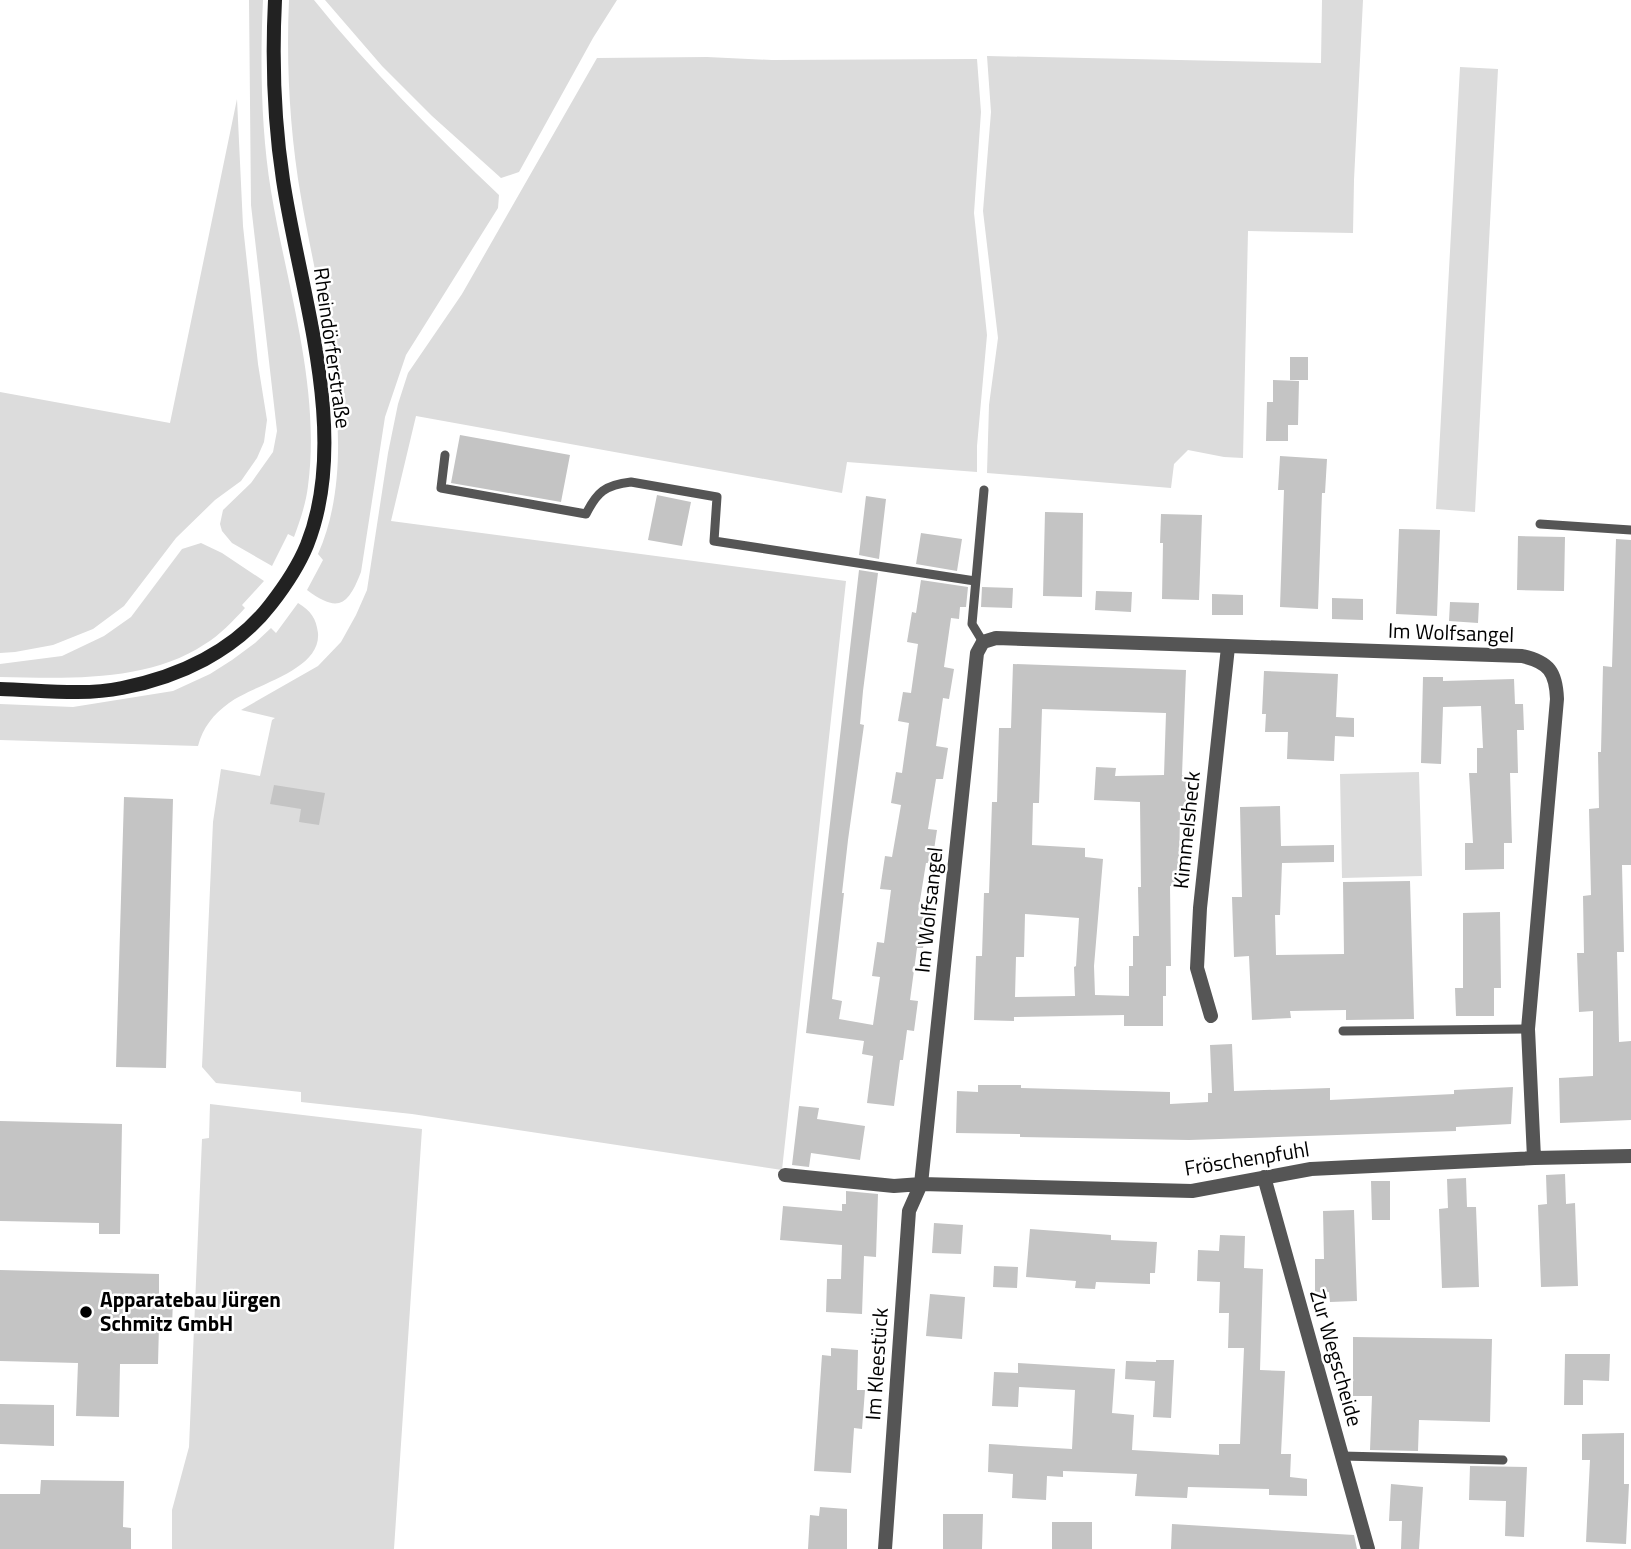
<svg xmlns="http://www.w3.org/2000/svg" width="1631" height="1549" viewBox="0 0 1631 1549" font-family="'Titillium Web',sans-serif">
<rect width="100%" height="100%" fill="#fff"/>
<!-- green -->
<path fill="#dcdcdc" d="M 249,0 L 263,0 C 260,62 261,130 271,191 C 287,288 321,387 308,486 C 306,503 300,521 294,537 L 288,534 L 272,566 L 232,543 L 222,531 L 220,524 L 223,510 L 251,483 L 273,452 L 277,431 L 251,205 Z
M 289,0 L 314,0 C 370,70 434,133 499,195 L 498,208 L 406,355 L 385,417 L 361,572 C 348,606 338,613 307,590 L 323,560 L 318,554 C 364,451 319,304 301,197 C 290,133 286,65 289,0 Z
M 325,0 L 617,0 L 593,38 L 519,172 L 501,178 L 432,116 L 382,66 Z
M 1322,0 L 1363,0 L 1354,180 L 1353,233 L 1248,231 L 1243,458 L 1224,457 L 1188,450 L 1174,464 L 1171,488 L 987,473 L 989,405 L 998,338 L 983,211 L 991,112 L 987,56 L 1321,63 Z
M 707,57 L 772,60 L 977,59 L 981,112 L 974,213 L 987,335 L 977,446 L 977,472 L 847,462 L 842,493 L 416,416 L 391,521 L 846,581 L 782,1170 L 412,1114 L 301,1102 L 301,1092 L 216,1083 L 202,1067 L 213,822 L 221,769 L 260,776 L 272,720 L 275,718 L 241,710 L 318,666 L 341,642 L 356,615 L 367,590 L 388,453 L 398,404 L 408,373 L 462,294 L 597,58 Z
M 1460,67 L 1498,69 L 1475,512 L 1436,509 Z
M 237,99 L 243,226 L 258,364 L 267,420 L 264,442 L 257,458 L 241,481 L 215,500 L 176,538 L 124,606 L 93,629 L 53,645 L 15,652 L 0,653 L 0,392 L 170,423 Z
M 201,543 L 222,553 L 264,581 L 242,605 L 245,608 C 233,621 220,635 205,644 C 147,683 66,678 0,677 L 0,664 L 62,656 L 104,636 L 131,617 L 182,549 Z
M 298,603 C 311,611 316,618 318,633 C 321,671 254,684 229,703 C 213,715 203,727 198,746 L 0,740 L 0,704 L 73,707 L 173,691 L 210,674 L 232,660 L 255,643 L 271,628 L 276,633 Z
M 1419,772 L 1422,876 L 1342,878 L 1340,774 Z
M 210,1104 L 422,1129 L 394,1549 L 172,1549 L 172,1510 L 189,1447 L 202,1139 L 209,1138 Z"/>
<!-- building -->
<path fill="#c4c4c4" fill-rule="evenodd" d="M 1290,357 L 1308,357 L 1308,380 L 1290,380 Z
M 1273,380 L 1299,381 L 1298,425 L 1288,425 L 1288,441 L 1266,441 L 1267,402 L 1273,402 Z
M 460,435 L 570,455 L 561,502 L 451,483 Z
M 1280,456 L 1327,459 L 1325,493 L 1322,493 L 1318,609 L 1280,607 L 1284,490 L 1278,490 Z
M 657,495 L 691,502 L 682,546 L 648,540 Z
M 866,496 L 886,499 L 879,559 L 859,555 Z
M 1045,512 L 1083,513 L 1082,597 L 1043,596 Z
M 1161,514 L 1202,515 L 1199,600 L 1162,599 L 1163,543 L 1160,543 Z
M 1399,529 L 1440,530 L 1437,616 L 1396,614 Z
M 921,533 L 962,539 L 957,571 L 916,564 Z
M 1518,536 L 1565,537 L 1564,591 L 1517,590 Z
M 1616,539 L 1631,540 L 1631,865 L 1622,865 L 1624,952 L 1617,952 L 1619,1042 L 1631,1041 L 1631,1120 L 1560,1123 L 1559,1078 L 1593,1076 L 1593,1011 L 1579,1012 L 1577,953 L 1584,953 L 1583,896 L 1591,895 L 1589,809 L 1599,808 L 1598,752 L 1601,752 L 1603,666 L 1612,667 Z
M 859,570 L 878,573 L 863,691 L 860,724 L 864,725 L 848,840 L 842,893 L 844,893 L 832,999 L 842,1001 L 839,1019 L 873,1025 L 880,977 L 872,976 L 877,942 L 884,943 L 891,890 L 880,889 L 885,856 L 892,857 L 901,805 L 891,803 L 896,772 L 902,773 L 909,723 L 898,721 L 903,692 L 911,693 L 918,644 L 907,642 L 912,612 L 916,613 L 921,580 L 968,587 L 966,607 L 960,607 L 959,619 L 951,618 L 944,667 L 954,669 L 949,699 L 943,698 L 936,746 L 948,748 L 943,779 L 936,779 L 928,829 L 937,830 L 932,863 L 926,863 L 918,913 L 928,915 L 923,948 L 917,948 L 910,1000 L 918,1001 L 914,1031 L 907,1030 L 903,1060 L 900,1060 L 894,1106 L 867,1103 L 873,1056 L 862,1054 L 864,1041 L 806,1033 Z
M 982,587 L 1013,588 L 1012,608 L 981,607 Z
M 1096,591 L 1132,592 L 1131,612 L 1095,610 Z
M 1212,594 L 1243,595 L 1243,615 L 1212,615 Z
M 1332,598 L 1363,599 L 1363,620 L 1332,619 Z
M 1450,602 L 1479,603 L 1478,623 L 1449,621 Z
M 1013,664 L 1186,670 L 1182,775 L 1186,775 L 1186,806 L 1180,806 L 1179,886 L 1170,886 L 1171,966 L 1166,966 L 1166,996 L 1163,996 L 1163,1026 L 1124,1026 L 1124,1015 L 1014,1017 L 1014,1021 L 974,1020 L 976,956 L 982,956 L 984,893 L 989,893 L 992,802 L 997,802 L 999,728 L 1011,728 ZM 1042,709 L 1166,713 L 1164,775 L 1115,776 L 1116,768 L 1096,767 L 1094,800 L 1140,802 L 1141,887 L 1138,887 L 1139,936 L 1133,936 L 1133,966 L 1129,966 L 1129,996 L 1095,995 L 1094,966 L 1103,859 L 1085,857 L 1085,848 L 1032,845 L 1033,803 L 1039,803 ZM 1025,914 L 1079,918 L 1076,966 L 1074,967 L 1075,996 L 1015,997 L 1016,957 L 1024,957 Z
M 1264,671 L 1338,674 L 1336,717 L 1354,718 L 1354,737 L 1335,736 L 1334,761 L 1287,759 L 1288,732 L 1265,732 L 1266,714 L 1262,714 Z
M 1423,677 L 1443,677 L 1443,681 L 1514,679 L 1515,704 L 1523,704 L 1524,730 L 1517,730 L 1518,773 L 1510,773 L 1512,843 L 1504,843 L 1504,869 L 1465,870 L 1465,843 L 1473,843 L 1469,773 L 1477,773 L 1477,748 L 1483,748 L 1481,706 L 1443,707 L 1441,764 L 1421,763 Z
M 274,785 L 325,793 L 319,825 L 299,822 L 301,809 L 270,804 Z
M 124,797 L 173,799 L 166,1068 L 116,1067 Z
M 1280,806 L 1281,846 L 1334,845 L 1334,862 L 1282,863 L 1280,915 L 1275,915 L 1276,955 L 1344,954 L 1343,882 L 1410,881 L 1414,1019 L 1346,1020 L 1346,1010 L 1290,1011 L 1291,1018 L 1252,1020 L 1249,956 L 1234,957 L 1232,897 L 1242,897 L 1240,807 Z
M 1500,912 L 1501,988 L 1494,988 L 1494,1016 L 1456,1016 L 1455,988 L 1463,988 L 1463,913 Z
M 1232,1044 L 1234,1091 L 1330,1088 L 1330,1100 L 1454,1094 L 1454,1090 L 1513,1087 L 1511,1124 L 1456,1127 L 1456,1131 L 1189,1140 L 1020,1137 L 1020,1134 L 956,1133 L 957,1091 L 978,1092 L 978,1085 L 1021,1085 L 1021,1088 L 1170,1092 L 1170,1104 L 1208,1102 L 1208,1093 L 1212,1093 L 1210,1045 Z
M 799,1106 L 819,1108 L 817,1119 L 865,1126 L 860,1160 L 811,1153 L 809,1167 L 792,1165 Z
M 0,1121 L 122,1124 L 120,1234 L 99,1234 L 99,1223 L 0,1221 Z
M 1565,1174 L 1566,1204 L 1575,1203 L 1578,1286 L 1541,1287 L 1538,1205 L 1547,1204 L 1546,1175 Z
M 1466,1178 L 1467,1207 L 1476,1207 L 1479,1287 L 1442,1288 L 1439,1209 L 1448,1208 L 1447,1179 Z
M 1371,1181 L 1390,1181 L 1390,1220 L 1372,1220 Z
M 846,1191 L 878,1194 L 876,1257 L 864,1256 L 862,1314 L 826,1312 L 827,1279 L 841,1279 L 842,1245 L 780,1240 L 783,1206 L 842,1211 L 842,1204 L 846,1204 Z
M 1354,1210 L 1357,1301 L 1330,1302 L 1329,1292 L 1315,1293 L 1315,1259 L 1324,1259 L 1323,1211 Z
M 934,1223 L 963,1225 L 961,1254 L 932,1253 Z
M 1030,1229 L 1111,1235 L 1111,1240 L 1157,1242 L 1155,1273 L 1150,1273 L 1150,1284 L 1096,1282 L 1095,1289 L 1075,1288 L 1076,1281 L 1026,1277 Z
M 1220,1235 L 1245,1236 L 1244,1268 L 1263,1269 L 1260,1370 L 1285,1371 L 1281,1454 L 1291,1454 L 1290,1477 L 1307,1479 L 1307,1496 L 1269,1495 L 1269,1489 L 1188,1487 L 1187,1498 L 1135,1496 L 1137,1474 L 1063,1471 L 1063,1477 L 1047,1476 L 1046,1500 L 1012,1498 L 1013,1474 L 988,1472 L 989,1444 L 1072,1449 L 1075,1390 L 1019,1387 L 1018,1407 L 992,1406 L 994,1372 L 1018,1373 L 1018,1363 L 1115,1369 L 1112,1413 L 1134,1415 L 1132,1450 L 1219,1455 L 1219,1444 L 1240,1444 L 1244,1348 L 1228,1348 L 1229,1313 L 1219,1313 L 1220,1282 L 1197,1281 L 1198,1250 L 1219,1251 Z
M 994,1266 L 1018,1267 L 1017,1288 L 993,1287 Z
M 0,1270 L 159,1274 L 159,1299 L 173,1300 L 172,1326 L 159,1325 L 158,1364 L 120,1364 L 119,1417 L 76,1416 L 78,1363 L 0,1361 Z
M 930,1294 L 965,1297 L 962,1339 L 926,1336 Z
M 1353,1337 L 1492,1339 L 1490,1422 L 1419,1420 L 1418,1451 L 1370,1450 L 1372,1396 L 1353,1396 Z
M 831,1348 L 858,1350 L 857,1390 L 865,1390 L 862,1429 L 854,1428 L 851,1473 L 814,1471 L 822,1355 L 831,1356 Z
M 1565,1354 L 1610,1354 L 1609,1381 L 1583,1380 L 1583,1405 L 1564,1405 Z
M 1156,1360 L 1174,1360 L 1171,1418 L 1153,1417 L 1155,1381 L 1125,1379 L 1126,1361 L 1156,1362 Z
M 0,1404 L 54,1405 L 54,1446 L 0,1444 Z
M 1624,1433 L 1624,1484 L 1629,1484 L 1626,1544 L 1586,1542 L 1590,1460 L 1582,1460 L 1582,1434 Z
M 1470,1466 L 1527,1467 L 1524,1537 L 1505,1536 L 1506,1501 L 1469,1500 Z
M 41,1480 L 124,1481 L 123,1527 L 131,1528 L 131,1549 L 0,1549 L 0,1494 L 40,1494 Z
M 1391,1484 L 1423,1487 L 1419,1549 L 1401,1549 L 1402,1521 L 1389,1521 Z
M 820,1507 L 847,1509 L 847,1549 L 808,1549 L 810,1515 L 819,1516 Z
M 943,1514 L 983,1514 L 982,1549 L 943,1549 Z
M 1052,1522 L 1092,1522 L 1092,1549 L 1052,1549 Z
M 1172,1524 L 1354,1535 L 1357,1549 L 1171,1549 Z"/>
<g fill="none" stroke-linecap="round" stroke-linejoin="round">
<!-- lane -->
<path stroke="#555" stroke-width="9" d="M 445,455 L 441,488 L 586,514 C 597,492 605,485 631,482 L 717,497 L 714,541 L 975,581
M 1540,524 L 1631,530
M 983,642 L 972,624 L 984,490
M 1343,1031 L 1528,1029
M 1342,1456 L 1503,1460"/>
<!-- street -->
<path stroke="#555" stroke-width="14" d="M 1211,1016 L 1197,968 L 1200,908 L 1228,647
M 785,1175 L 894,1186 L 921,1184 L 1192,1191 L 1311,1169 L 1534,1158 L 1631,1156
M 1264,1177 L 1368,1549
M 885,1549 L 909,1211 L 921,1184 L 977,653 L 983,642 L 996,638 L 1522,656 C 1549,662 1556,672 1557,699 L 1528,1029 L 1534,1158"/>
<!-- secondary -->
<path stroke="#222" stroke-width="14" d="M 0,689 C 40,690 83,696 122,688 C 179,677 235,651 271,604 C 285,586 298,567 307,545 C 351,435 300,293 283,180 C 274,121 272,60 275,0"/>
</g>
<!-- markers -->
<circle fill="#000" stroke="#fff" stroke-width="2.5" cx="86" cy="1312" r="7"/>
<g text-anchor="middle" stroke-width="5" stroke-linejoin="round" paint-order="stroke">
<!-- street labels -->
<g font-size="21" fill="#000" stroke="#fff">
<text transform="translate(332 348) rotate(82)" y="7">Rheindörferstraße</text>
<text transform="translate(1451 633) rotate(2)" y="7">Im Wolfsangel</text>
<text transform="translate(1187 830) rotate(-84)" y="7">Kimmelsheck</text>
<text transform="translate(929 910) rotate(-84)" y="7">Im Wolfsangel</text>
<text transform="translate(1247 1159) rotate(-9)" y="7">Fröschenpfuhl</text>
<text transform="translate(1336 1358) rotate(74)" y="7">Zur Wegscheide</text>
<text transform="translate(877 1364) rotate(-86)" y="7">Im Kleestück</text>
</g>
<!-- poi labels -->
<g font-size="21" font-weight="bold" fill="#000" stroke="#fff" text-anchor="start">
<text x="100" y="1307">Apparatebau Jürgen<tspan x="100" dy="24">Schmitz GmbH</tspan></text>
</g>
</g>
</svg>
